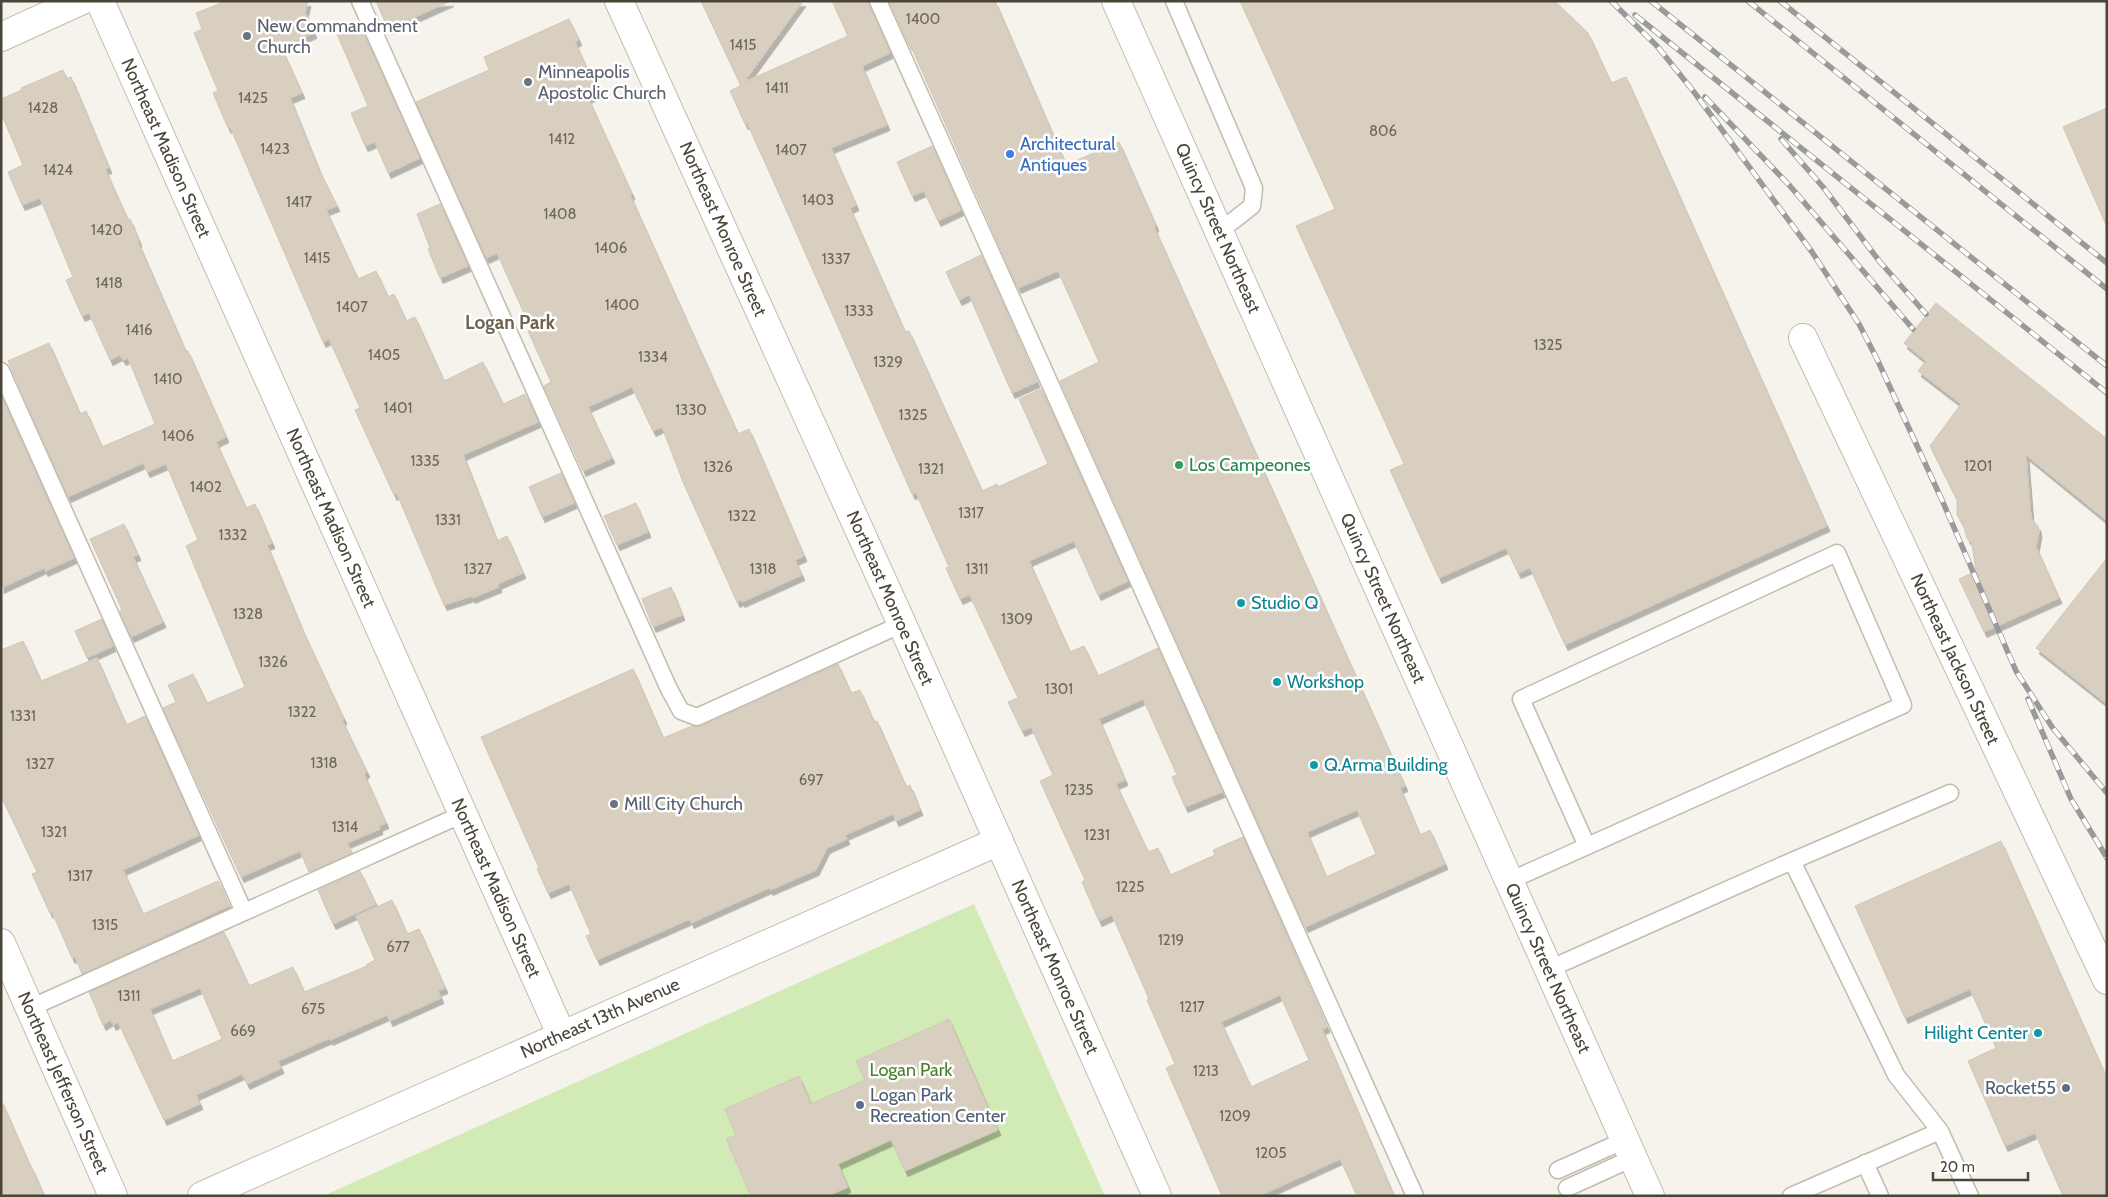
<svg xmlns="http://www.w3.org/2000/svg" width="2108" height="1197" viewBox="0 0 2108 1197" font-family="Cabin,sans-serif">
<defs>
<filter id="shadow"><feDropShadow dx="3" dy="5.5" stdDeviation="0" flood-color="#0004"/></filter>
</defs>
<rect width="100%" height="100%" fill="#f6f3ec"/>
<!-- green -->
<path fill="#d2eab5" d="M 974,904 L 1105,1196 L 323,1196 Z"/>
<!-- building -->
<path fill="#d8cfc1" stroke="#d3c7b4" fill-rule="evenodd" filter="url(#shadow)" d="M 226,1 L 308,1 L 305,13 L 314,33 L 281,47 L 302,93 L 290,98 L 319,170 L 337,206 L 326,210 L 358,279 L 376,271 L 388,297 L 394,294 L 406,321 L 415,317 L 444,381 L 483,362 L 503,404 L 525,394 L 538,422 L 463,455 L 497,541 L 507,536 L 523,573 L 498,584 L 499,587 L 472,598 L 472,596 L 444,605 L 397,494 L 394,495 L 355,410 L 360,408 L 329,339 L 323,342 L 230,127 L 228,128 L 213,93 L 218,91 L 194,33 L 202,29 L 196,13 Z
M 376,1 L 451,1 L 388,29 Z
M 701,1 L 803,1 L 744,82 L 848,36 L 832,1 L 868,1 L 890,53 L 862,66 L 887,125 L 831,148 L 856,205 L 850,208 L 905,332 L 909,331 L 982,491 L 997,484 L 998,487 L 1048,464 L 1019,399 L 1041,389 L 1128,581 L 1098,595 L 1074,541 L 1029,561 L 1070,652 L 1084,646 L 1098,676 L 1158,648 L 1222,792 L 1185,807 L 1172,777 L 1177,775 L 1143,699 L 1099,719 L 1125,780 L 1116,784 L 1148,852 L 1158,848 L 1170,875 L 1215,855 L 1213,850 L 1243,837 L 1327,1027 L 1322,1029 L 1394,1196 L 1357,1196 L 1340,1159 L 1259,1196 L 1222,1196 L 1166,1068 L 1175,1064 L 1147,1000 L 1149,999 L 1112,915 L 1099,921 L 1082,882 L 1085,880 L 1040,781 L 1053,775 L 1031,727 L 1022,731 L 1008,702 L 1018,698 L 971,598 L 969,595 L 960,599 L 946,568 L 949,567 L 916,493 L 912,494 L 772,178 L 747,123 L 745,124 L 730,91 L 740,86 L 740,84 ZM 1280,995 L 1309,1060 L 1251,1087 L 1221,1022 Z
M 889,1 L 995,1 L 1066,165 L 1119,142 L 1156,226 L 1154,227 L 1405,786 L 1400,788 L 1420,835 L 1430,830 L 1445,864 L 1305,927 L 1060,381 L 1099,362 L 1058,271 L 1018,288 L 910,44 L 909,45 ZM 1357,810 L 1376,854 L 1326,877 L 1307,832 Z
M 1240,1 L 1555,1 L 1588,33 L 1611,83 L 1626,77 L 1827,526 L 1565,645 L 1530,568 L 1518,573 L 1506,548 L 1439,578 L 1390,470 L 1404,464 L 1296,226 L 1335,209 Z
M 569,19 L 579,40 L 575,42 L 598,93 L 588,98 L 632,194 L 630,195 L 738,434 L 749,429 L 804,556 L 795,560 L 802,575 L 742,602 L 741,600 L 737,602 L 683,482 L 662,427 L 653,431 L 632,387 L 588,407 L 612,458 L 583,471 L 544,386 L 551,382 L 528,331 L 531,329 L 497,253 L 486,258 L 416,102 L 489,70 L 484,57 Z
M 360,25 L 420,158 L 388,173 L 375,142 L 365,146 L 351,113 L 368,106 L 337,34 Z
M 63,70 L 67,79 L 71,77 L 109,168 L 105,169 L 128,220 L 130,219 L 139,241 L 138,242 L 186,352 L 188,351 L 226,437 L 216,442 L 246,508 L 255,504 L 272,543 L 267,545 L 302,629 L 344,719 L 342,720 L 367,772 L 364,774 L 386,823 L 379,826 L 380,829 L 347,843 L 352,853 L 309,872 L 300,851 L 241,877 L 163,708 L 176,702 L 168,685 L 193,674 L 207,703 L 245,687 L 186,546 L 198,540 L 166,464 L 147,472 L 143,463 L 68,497 L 8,361 L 49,343 L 80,414 L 86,411 L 102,447 L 155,424 L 128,358 L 123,360 L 120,355 L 110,360 L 89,313 L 82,316 L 66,280 L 73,277 L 40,198 L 22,205 L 8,172 L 23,165 L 1,113 L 1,99 L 22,90 L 21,88 Z
M 2107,108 L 2107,227 L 2063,127 Z
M 932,146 L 961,210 L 938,221 L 924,191 L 912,196 L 897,162 Z
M 440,204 L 468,266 L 440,278 L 428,249 L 430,248 L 417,214 Z
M 981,255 L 1037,382 L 1012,393 L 969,295 L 959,300 L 946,272 Z
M 1936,303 L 2107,439 L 2107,521 L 2026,455 L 2031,518 L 2038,526 L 2039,532 L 2036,547 L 2059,598 L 1984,632 L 1959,579 L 1976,571 L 1972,544 L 1967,538 L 1963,524 L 1957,515 L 1957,500 L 1930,446 L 1961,404 L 1918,371 L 1926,361 L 1904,343 Z
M 1,396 L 74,558 L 45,571 L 44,568 L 1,588 Z
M 561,473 L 574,503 L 542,517 L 529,487 Z
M 636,503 L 648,532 L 617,545 L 604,516 Z
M 124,524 L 138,555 L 133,557 L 163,622 L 131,637 L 120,611 L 122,610 L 120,605 L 90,539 Z
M 2107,558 L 2107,704 L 2036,648 Z
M 671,587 L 682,615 L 653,627 L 642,599 Z
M 102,619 L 113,646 L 87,658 L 75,631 Z
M 23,641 L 41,681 L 97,658 L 126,725 L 145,716 L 199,835 L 123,870 L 143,914 L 218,881 L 229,906 L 82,974 L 75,957 L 72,958 L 52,912 L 50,913 L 32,874 L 37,872 L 1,796 L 1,650 Z
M 838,664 L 851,693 L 860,690 L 874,722 L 877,721 L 906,787 L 910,785 L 920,810 L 896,821 L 893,814 L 845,835 L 847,839 L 827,848 L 816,870 L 770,890 L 769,888 L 691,923 L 690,919 L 597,960 L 586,936 L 591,934 L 569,884 L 548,893 L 537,869 L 539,868 L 481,737 L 633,669 L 663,738 L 692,726 L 701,726 Z
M 2001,841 L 2107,1079 L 2107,1196 L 2063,1196 L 2035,1133 L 2005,1146 L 1968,1061 L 1996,1048 L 1970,989 L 1905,1018 L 1855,906 Z
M 360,871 L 376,904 L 333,924 L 318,890 Z
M 392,900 L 407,934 L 419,929 L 445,988 L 438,991 L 441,998 L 390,1021 L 387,1015 L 330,1040 L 330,1038 L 278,1061 L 281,1068 L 247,1084 L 242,1074 L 196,1095 L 200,1104 L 164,1120 L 118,1022 L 113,1025 L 111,1020 L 103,1025 L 89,992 L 224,932 L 249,986 L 293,967 L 304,992 L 367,966 L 366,965 L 375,960 L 356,916 ZM 200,988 L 222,1039 L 172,1061 L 150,1009 Z
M 949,1019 L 998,1130 L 905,1171 L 891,1140 L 838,1164 L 848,1187 L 828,1196 L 751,1196 L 726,1139 L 736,1135 L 725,1109 L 799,1076 L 811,1104 L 865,1080 L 856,1061 Z
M 1,1100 L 31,1168 L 32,1168 L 44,1196 L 1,1196 Z"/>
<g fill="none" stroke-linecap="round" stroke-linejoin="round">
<defs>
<path id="service" d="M 360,1 L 669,689 L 681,711 L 697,717 L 902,624
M 878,1 L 1415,1196
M 1174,1 L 1254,188 L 1252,206 L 1220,231
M 1,371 L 244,912
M 1792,861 L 1950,793
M 1509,881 L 1903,705 L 1837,553 L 1521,699 L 1587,846
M 1549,969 L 1792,861 L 1896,1075 L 1940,1131 L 1791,1196
M 30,1008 L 463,814
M 1940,1131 L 1970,1196
M 1865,1163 L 1880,1196
M 1558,1170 L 1625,1140
M 1567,1188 L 1633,1158"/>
<path id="minor" d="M 100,1 L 562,1036
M 1116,1 L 1650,1196
M 1,37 L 80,1
M 1803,338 L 2107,980
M 1,943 L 113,1196
M 202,1196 L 999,841"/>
<path id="tertiary" d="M 619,1 L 902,624 L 1157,1196"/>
</defs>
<!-- service casing -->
<use href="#service" stroke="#c2bbae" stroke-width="19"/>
<!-- minor casing -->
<use href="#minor" stroke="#c2bbae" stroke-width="30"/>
<!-- tertiary casing -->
<use href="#tertiary" stroke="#c2bbae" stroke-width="30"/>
<!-- service -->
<use href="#service" stroke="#fff" stroke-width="16"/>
<!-- minor -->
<use href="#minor" stroke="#fff" stroke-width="28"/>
<!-- tertiary -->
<use href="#tertiary" stroke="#fff" stroke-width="28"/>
<defs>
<path id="rail" d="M 1611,1 L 1657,46 L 1694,92 L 1812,252 L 1859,324 L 1877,359 L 1942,500 L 2016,671 L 2052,727 L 2107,793
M 1651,1 L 2107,366
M 1748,1 L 2107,289
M 1780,1 L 2107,263
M 1635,15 L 2107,393
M 1705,97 L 1790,186 L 1913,329
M 1781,139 L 1823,187 L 1880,262 L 1926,314
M 2028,699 L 2071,799 L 2107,858"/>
</defs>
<!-- rail casing -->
<use href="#rail" stroke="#9a9a9a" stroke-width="5.5"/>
<!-- rail -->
<use href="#rail" stroke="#fff" stroke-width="4" stroke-dasharray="11" stroke-linecap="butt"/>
</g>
<!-- markers -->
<g fill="#6b7280" stroke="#fff" stroke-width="2">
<circle cx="247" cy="36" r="5"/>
<circle cx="528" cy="82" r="5"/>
<circle cx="614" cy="804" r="5"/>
</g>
<circle fill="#3f7fe0" stroke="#fff" stroke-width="2" cx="1010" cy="154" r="5"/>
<circle fill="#2e9e5b" stroke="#fff" stroke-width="2" cx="1179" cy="465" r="5"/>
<g fill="#0f9aa8" stroke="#fff" stroke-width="2">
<circle cx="1241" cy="603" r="5"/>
<circle cx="1277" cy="682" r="5"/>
<circle cx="1314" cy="765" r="5"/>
<circle cx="2038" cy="1033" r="5"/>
</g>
<g fill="#5c6f8a" stroke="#fff" stroke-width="2">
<circle cx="2066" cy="1088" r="5"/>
<circle cx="860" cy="1105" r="5"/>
</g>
<g text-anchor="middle" stroke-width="5" stroke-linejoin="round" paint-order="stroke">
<!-- number labels -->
<g font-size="15" fill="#6e675b">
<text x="923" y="24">1400</text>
<text x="743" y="50">1415</text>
<text x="777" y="93">1411</text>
<text x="253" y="103">1425</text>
<text x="43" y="113">1428</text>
<text x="1383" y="136">806</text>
<text x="562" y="144">1412</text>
<text x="275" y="154">1423</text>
<text x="791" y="155">1407</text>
<text x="58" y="175">1424</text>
<text x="818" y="205">1403</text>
<text x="299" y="207">1417</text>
<text x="560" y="219">1408</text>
<text x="107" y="235">1420</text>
<text x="611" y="253">1406</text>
<text x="317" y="263">1415</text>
<text x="836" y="264">1337</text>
<text x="109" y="288">1418</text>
<text x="622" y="310">1400</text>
<text x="352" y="312">1407</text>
<text x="859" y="316">1333</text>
<text x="139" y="335">1416</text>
<text x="1548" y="350">1325</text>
<text x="384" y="360">1405</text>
<text x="653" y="362">1334</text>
<text x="888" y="367">1329</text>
<text x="168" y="384">1410</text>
<text x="398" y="413">1401</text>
<text x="691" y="415">1330</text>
<text x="913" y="420">1325</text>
<text x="178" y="441">1406</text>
<text x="425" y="466">1335</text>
<text x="1978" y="471">1201</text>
<text x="718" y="472">1326</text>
<text x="931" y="474">1321</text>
<text x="206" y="492">1402</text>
<text x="971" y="518">1317</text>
<text x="742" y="521">1322</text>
<text x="448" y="525">1331</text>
<text x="233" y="540">1332</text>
<text x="478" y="574">1327</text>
<text x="763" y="574">1318</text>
<text x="977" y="574">1311</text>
<text x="248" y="619">1328</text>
<text x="1017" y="624">1309</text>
<text x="273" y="667">1326</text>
<text x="1059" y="694">1301</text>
<text x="302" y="717">1322</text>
<text x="23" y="721">1331</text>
<text x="324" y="768">1318</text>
<text x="40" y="769">1327</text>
<text x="811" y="785">697</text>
<text x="1079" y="795">1235</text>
<text x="345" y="832">1314</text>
<text x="54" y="837">1321</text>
<text x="1097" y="840">1231</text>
<text x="80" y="881">1317</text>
<text x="1130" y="892">1225</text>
<text x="105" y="930">1315</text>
<text x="1171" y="945">1219</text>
<text x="398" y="952">677</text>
<text x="129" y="1001">1311</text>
<text x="1192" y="1012">1217</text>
<text x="313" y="1014">675</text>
<text x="243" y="1036">669</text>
<text x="1206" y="1076">1213</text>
<text x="1235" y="1121">1209</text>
<text x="1271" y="1158">1205</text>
</g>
<!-- worship labels -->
<g font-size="18" fill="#5b616d" stroke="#fff" text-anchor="start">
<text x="257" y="32">New Commandment<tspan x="257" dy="21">Church</tspan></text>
<text x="538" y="78">Minneapolis<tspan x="538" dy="21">Apostolic Church</tspan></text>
<text x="624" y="810">Mill City Church</text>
</g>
<!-- shop labels -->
<g font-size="18" fill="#366cbe" stroke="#fff" text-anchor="start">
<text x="1020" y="150">Architectural<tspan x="1020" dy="21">Antiques</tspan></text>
</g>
<!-- street labels -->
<g font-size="18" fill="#4b4439" stroke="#fff">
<text transform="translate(166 148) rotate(66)" y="6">Northeast Madison Street</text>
<text transform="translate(1218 228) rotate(66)" y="6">Quincy Street Northeast</text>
<text transform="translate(723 229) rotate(66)" y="6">Northeast Monroe Street</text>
<text transform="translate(331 518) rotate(66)" y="6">Northeast Madison Street</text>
<text transform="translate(890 598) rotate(66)" y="6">Northeast Monroe Street</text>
<text transform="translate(1383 598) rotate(66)" y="6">Quincy Street Northeast</text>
<text transform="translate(1955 659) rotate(65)" y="6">Northeast Jackson Street</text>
<text transform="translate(496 888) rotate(66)" y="6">Northeast Madison Street</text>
<text transform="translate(1055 967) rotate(66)" y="6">Northeast Monroe Street</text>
<text transform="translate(1548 968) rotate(66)" y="6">Quincy Street Northeast</text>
<text transform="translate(600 1018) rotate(-24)" y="6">Northeast 13th Avenue</text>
<text transform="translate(63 1083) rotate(66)" y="6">Northeast Jefferson Street</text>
</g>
<!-- leisure labels -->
<g font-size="18" fill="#27864d" stroke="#fff" text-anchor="start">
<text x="1189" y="471">Los Campeones</text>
</g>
<!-- culture labels -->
<g font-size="18" fill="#0d838f" stroke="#fff" text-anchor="start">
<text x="1251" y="609">Studio Q</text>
<text x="1287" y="688">Workshop</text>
<text x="1324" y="771">Q.Arma Building</text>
<text x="2028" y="1039" text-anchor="end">Hilight Center</text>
</g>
<!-- park labels -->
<g font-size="18" fill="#4a7f2a" stroke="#fff">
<text x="911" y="1076">Logan Park</text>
</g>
<!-- service labels -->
<g font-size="18" fill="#4e5e75" stroke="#fff" text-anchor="end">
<text x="2056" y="1094">Rocket55</text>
<text x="870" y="1101" text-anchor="start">Logan Park<tspan x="870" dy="21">Recreation Center</tspan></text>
</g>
<!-- neighbourhood labels -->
<g font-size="19" font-weight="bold" fill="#6e6250" stroke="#fff">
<text x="510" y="329">Logan Park</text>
</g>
</g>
<!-- border -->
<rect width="2108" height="1197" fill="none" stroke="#4b4439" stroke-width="5"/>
<!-- scale -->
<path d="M1933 1172v8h95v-8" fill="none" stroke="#4b4439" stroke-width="2.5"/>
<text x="1940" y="1172" font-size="15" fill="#4b4439" stroke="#ffffff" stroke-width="4" paint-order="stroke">20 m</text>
</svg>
